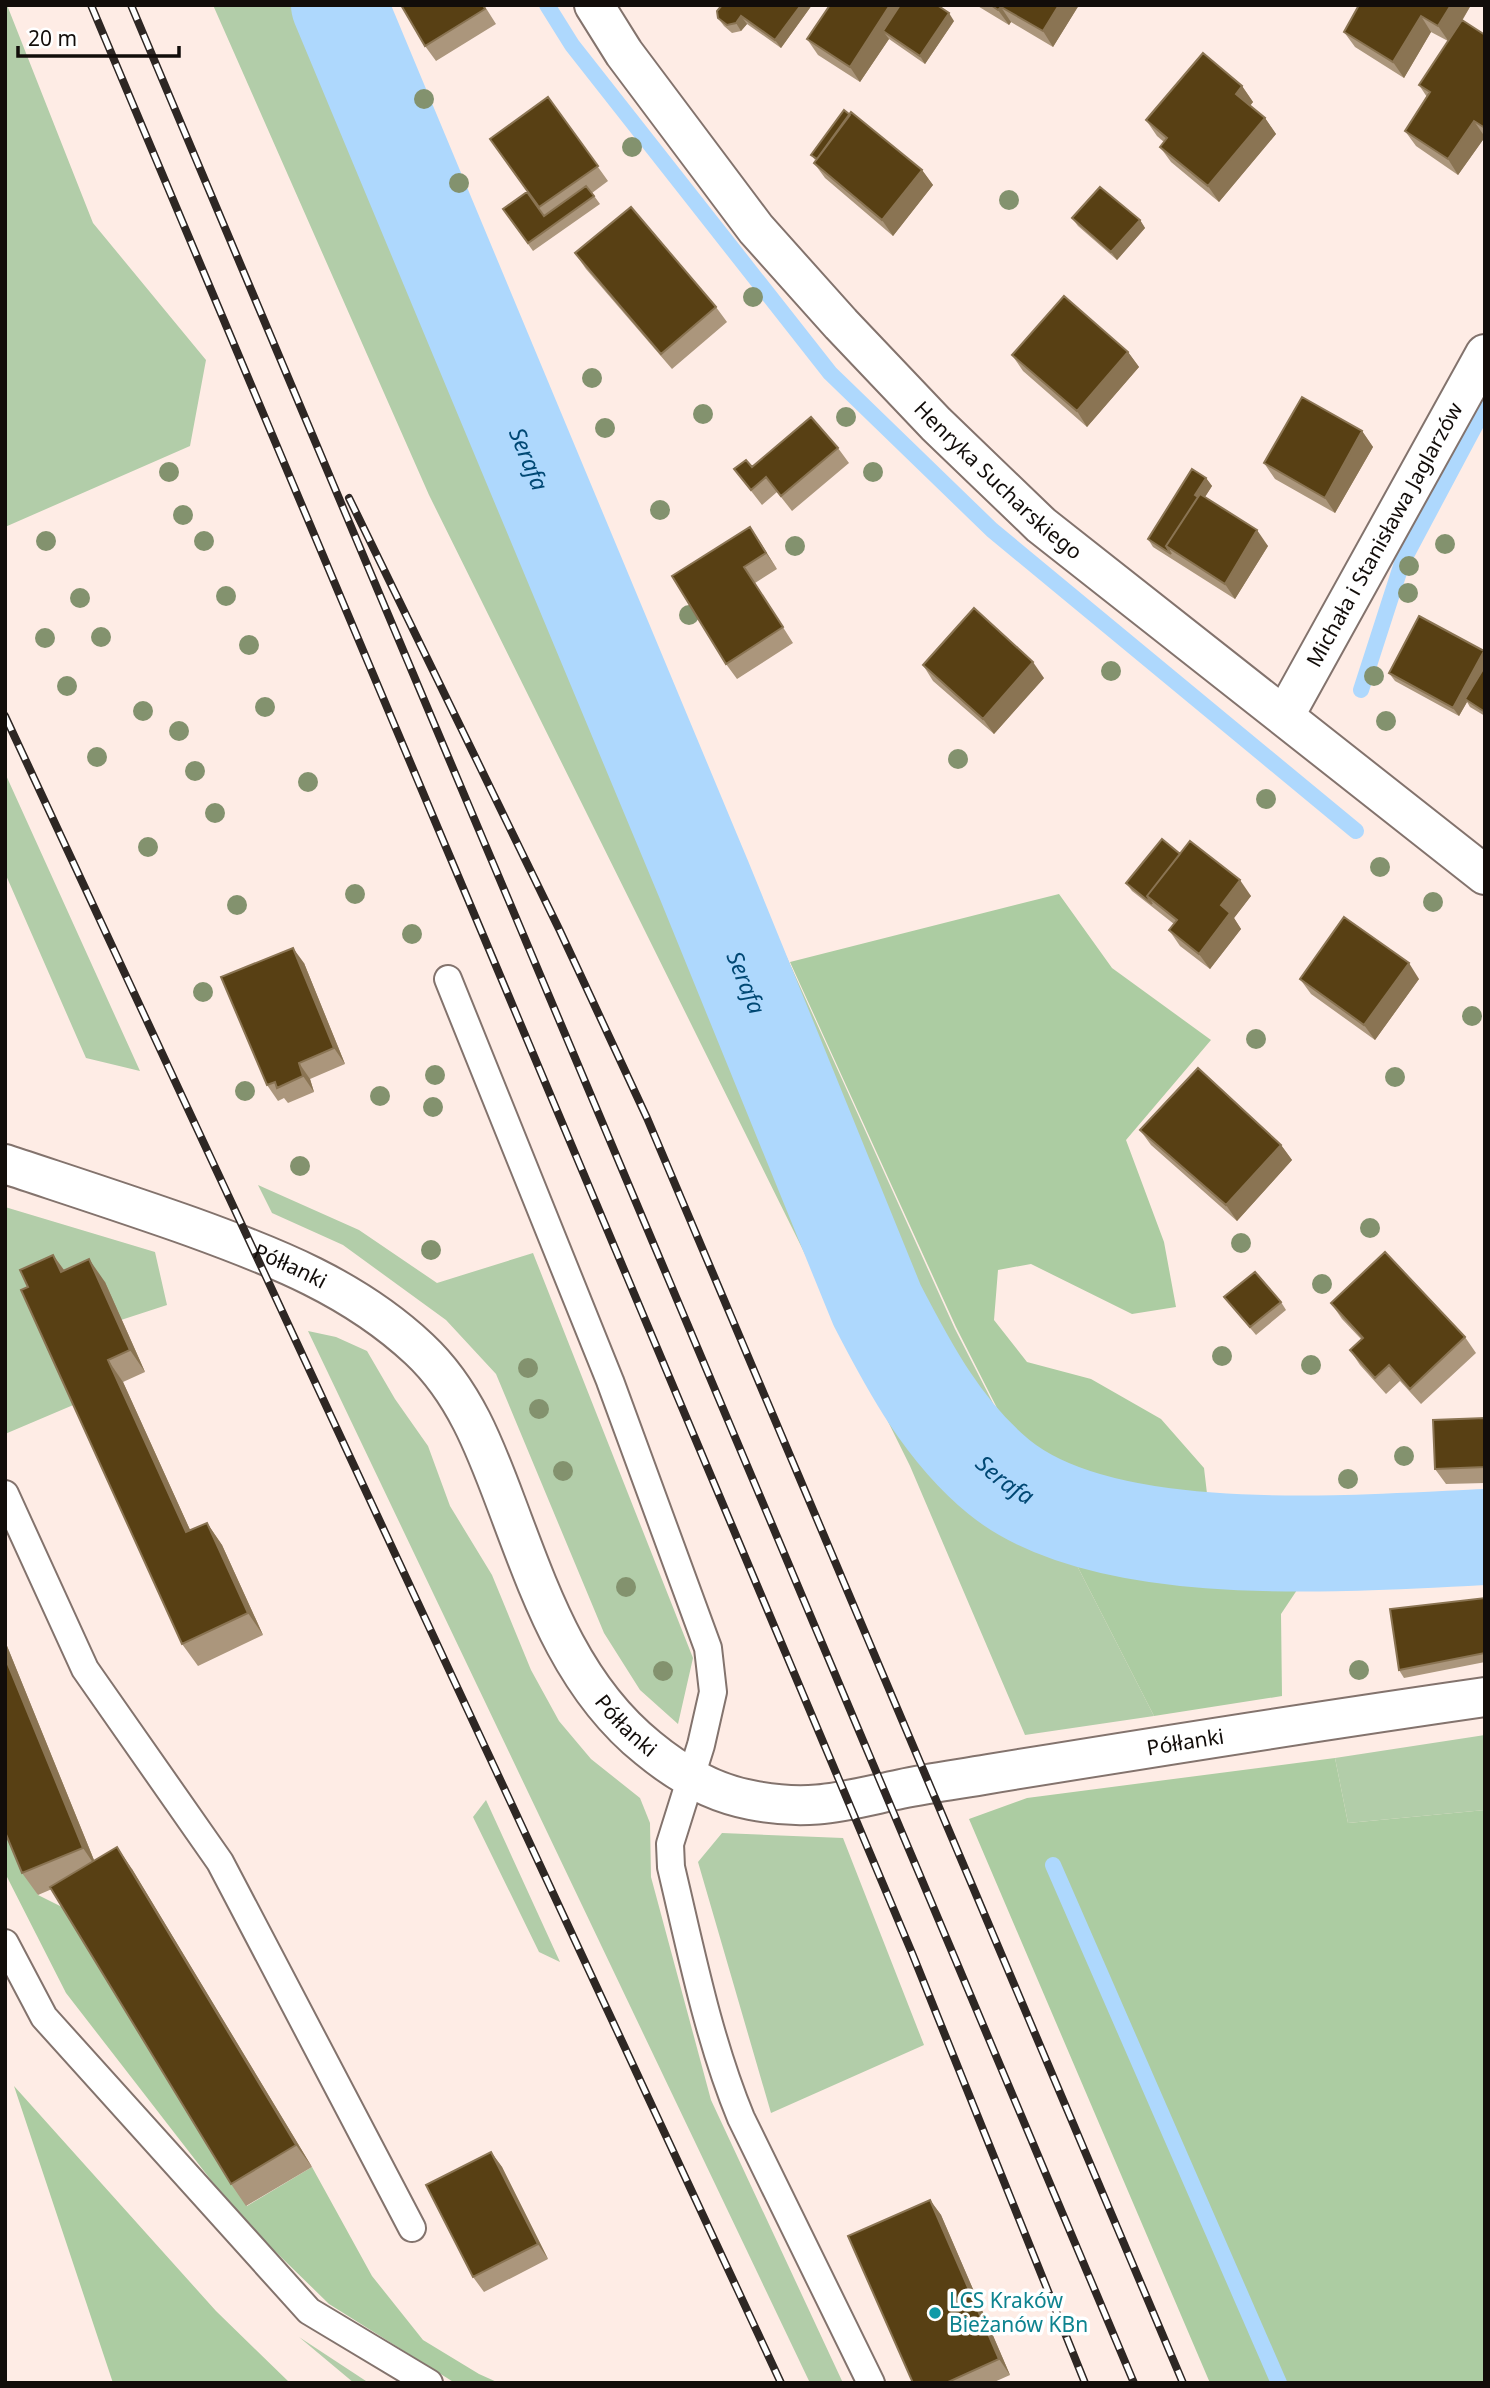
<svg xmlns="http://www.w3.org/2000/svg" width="1490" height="2388" viewBox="0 0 1490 2388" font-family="'Noto Sans',sans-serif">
<rect width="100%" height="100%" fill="#feece5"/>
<!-- green -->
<path fill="#b2cda9" d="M 5,5 L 7,5 L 93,223 L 206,360 L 190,446 L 5,527 Z
M 213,5 L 356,5 L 955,1329 L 1033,1481 L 1150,1503 L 1485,1496 L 1485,1568 L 1332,1576 L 1151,1570 L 1066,1544 L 1154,1716 L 1025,1735 L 910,1466 L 429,495 Z
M 5,773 L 140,1071 L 86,1058 L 5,873 Z
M 258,1185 L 359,1230 L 437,1283 L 533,1253 L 693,1658 L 678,1724 L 640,1690 L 604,1633 L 496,1374 L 446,1320 L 343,1245 L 272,1213 Z
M 5,1207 L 155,1252 L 167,1305 L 121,1320 L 78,1403 L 5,1434 Z
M 308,1331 L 336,1337 L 367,1351 L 395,1399 L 428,1446 L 450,1506 L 492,1575 L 531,1670 L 559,1721 L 591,1759 L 640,1798 L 650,1823 L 651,1877 L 711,2100 L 843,2383 L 810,2383 Z
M 1485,1735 L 1485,1810 L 1348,1823 L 1335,1758 Z
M 486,1800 L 560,1962 L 539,1952 L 473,1817 Z
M 722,1833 L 843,1838 L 924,2045 L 771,2113 L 698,1862 Z
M 299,2337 L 369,2383 L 354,2383 Z"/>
<!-- forest -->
<path fill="#accca2" d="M 1059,894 L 1112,968 L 1211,1040 L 1126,1140 L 1164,1242 L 1176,1307 L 1132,1314 L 1031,1264 L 998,1270 L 994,1320 L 1027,1362 L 1091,1379 L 1161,1419 L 1204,1468 L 1208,1502 L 1150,1503 L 1034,1481 L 956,1327 L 790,962 Z
M 1066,1544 L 1151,1570 L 1307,1575 L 1281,1614 L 1282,1696 L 1154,1716 Z
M 1335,1758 L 1348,1823 L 1485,1810 L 1485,2383 L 1210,2383 L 969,1819 L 1027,1798 Z
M 5,1815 L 38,1895 L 66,1909 L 247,2206 L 312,2167 L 372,2276 L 423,2340 L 479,2374 L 499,2383 L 455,2383 L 329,2304 L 238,2215 L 66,1993 L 5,1873 Z
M 14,2086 L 216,2311 L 290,2383 L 113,2383 Z"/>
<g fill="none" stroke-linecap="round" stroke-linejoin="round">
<!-- stream -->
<path stroke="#aed8fd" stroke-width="16" d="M 547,5 L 572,45 L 830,373 L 992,530 L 1356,831
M 1361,690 L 1402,563 L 1485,407
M 1053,1865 L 1279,2383"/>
<!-- river -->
<path stroke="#aed8fd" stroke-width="96" id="s1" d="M 339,5 L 704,880 L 877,1305 C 909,1367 943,1431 999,1477 C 1106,1564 1352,1543 1485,1537"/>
<defs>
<path id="service" d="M 448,979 L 610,1381 L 708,1648 L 713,1692 L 701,1745 L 670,1844 L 671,1867 C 691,1951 708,2038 741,2118 L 871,2383
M 5,1494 L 85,1669 L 220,1862 L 412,2228
M 5,1943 L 44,2017 L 309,2311 L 429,2383"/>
<g id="minor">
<path id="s2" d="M 1285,715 L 1485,354"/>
</g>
<g id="tertiary">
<path id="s3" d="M 594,5 L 624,53 L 756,229 L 841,324 L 936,424 L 1041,525 L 1485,875"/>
<path id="s4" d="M 5,1164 C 68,1185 130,1205 192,1227 C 275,1257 354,1288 419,1349 C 464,1391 485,1447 506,1503 C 540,1593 571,1686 648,1748 C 677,1772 713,1793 751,1800 C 811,1812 843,1801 901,1789 C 930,1783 960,1779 989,1774 C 1154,1747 1319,1721 1485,1697"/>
</g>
</defs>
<!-- service casing -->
<use href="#service" stroke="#83736d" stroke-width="30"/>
<!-- minor casing -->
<use href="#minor" stroke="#83736d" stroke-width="42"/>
<!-- tertiary casing -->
<use href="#tertiary" stroke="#83736d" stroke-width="42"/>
<!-- service -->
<use href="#service" stroke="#fff" stroke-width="26"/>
<!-- minor -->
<use href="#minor" stroke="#fff" stroke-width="38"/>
<!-- tertiary -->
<use href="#tertiary" stroke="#fff" stroke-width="38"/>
<defs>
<path id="rail" d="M 91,5 L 912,1953 L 1085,2383
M 131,5 L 1134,2383
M 349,498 L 560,931 L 647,1118 L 1183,2383
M 5,716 L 781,2383"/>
</defs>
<!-- rail casing -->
<use href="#rail" stroke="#2e2724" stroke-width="8"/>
<!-- rail -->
<use href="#rail" stroke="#fff" stroke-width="5" stroke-dasharray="16" stroke-linecap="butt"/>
</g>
<!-- trees -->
<g fill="#83926e">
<circle cx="424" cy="99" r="10"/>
<circle cx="632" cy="147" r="10"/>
<circle cx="459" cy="183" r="10"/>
<circle cx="1009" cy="200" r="10"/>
<circle cx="753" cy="297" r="10"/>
<circle cx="592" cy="378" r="10"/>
<circle cx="703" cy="414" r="10"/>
<circle cx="846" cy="417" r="10"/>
<circle cx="605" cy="428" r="10"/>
<circle cx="169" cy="472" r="10"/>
<circle cx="873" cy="472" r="10"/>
<circle cx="660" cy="510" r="10"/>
<circle cx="183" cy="515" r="10"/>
<circle cx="46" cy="541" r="10"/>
<circle cx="204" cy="541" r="10"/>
<circle cx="1445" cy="544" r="10"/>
<circle cx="795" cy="546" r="10"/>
<circle cx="1409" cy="566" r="10"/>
<circle cx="1408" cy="593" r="10"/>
<circle cx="226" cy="596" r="10"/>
<circle cx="80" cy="598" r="10"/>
<circle cx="689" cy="615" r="10"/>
<circle cx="101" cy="637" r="10"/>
<circle cx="45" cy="638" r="10"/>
<circle cx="249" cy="645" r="10"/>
<circle cx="1111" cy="671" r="10"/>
<circle cx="1374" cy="676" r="10"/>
<circle cx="67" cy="686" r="10"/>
<circle cx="265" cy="707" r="10"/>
<circle cx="143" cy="711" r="10"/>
<circle cx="1386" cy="721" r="10"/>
<circle cx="179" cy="731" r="10"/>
<circle cx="97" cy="757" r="10"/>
<circle cx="958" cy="759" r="10"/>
<circle cx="195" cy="771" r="10"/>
<circle cx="308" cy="782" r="10"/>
<circle cx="1266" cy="799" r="10"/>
<circle cx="215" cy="813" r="10"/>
<circle cx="148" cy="847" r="10"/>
<circle cx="1380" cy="867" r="10"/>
<circle cx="355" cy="894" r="10"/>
<circle cx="1433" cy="902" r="10"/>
<circle cx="237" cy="905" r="10"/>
<circle cx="412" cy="934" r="10"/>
<circle cx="203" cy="992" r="10"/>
<circle cx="1472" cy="1016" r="10"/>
<circle cx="1256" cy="1039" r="10"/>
<circle cx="435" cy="1075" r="10"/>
<circle cx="1395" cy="1077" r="10"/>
<circle cx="245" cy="1091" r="10"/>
<circle cx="380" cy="1096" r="10"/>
<circle cx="433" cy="1107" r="10"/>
<circle cx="300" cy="1166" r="10"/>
<circle cx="1370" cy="1228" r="10"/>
<circle cx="1241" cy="1243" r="10"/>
<circle cx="431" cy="1250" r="10"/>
<circle cx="1322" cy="1284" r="10"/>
<circle cx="1222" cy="1356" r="10"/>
<circle cx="1311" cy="1365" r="10"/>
<circle cx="528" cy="1368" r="10"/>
<circle cx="539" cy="1409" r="10"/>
<circle cx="1404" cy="1456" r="10"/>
<circle cx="563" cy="1471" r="10"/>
<circle cx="1348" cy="1479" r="10"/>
<circle cx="626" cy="1587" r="10"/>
<circle cx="1359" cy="1670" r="10"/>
<circle cx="663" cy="1671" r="10"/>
</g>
<!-- wall -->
<path fill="#ab967c" d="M 401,5 L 484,5 L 496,24 L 436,61 L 425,46 Z
M 722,5 L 812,5 L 781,48 L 747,24 L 741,31 L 732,33 L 724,26 L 718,18 Z
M 976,5 L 1079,5 L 1053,47 L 1011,22 L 1009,25 Z
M 1359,5 L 1471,5 L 1462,21 L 1485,35 L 1485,137 L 1458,175 L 1416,146 L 1405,131 L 1427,97 L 1419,85 L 1448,41 L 1431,32 L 1404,78 L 1355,47 L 1344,32 Z
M 954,21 L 925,64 L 889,39 L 860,82 L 818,55 L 807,39 Z
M 1242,86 L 1253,102 L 1250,106 L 1265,118 L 1276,134 L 1219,202 L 1171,162 L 1160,147 L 1164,142 L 1157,136 L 1146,120 Z
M 548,97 L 608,181 L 592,193 L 600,204 L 533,251 L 503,209 L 544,215 L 490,139 Z
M 811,155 L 922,170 L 933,185 L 893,236 L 825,178 L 814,163 L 816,161 Z
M 1072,218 L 1140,220 L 1145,228 L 1117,260 L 1078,226 Z
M 575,253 L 716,307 L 727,322 L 672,369 L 586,269 Z
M 1128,352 L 1139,367 L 1087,427 L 1023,371 L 1012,355 Z
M 1362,431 L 1373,447 L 1335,513 L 1275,479 L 1264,463 Z
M 838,448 L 849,463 L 792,511 L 777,492 L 762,505 L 734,469 Z
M 1206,478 L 1212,486 L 1205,497 L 1268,546 L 1235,599 L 1153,547 L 1148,539 Z
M 750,527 L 777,569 L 755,583 L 793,643 L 737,679 L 726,664 Z
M 1484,651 L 1485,653 L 1485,716 L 1470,707 L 1467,702 L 1459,716 L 1395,681 L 1389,673 Z
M 923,665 L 1044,678 L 994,734 L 933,681 Z
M 1180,854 L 1251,896 L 1234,918 L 1241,929 L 1210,969 L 1180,946 L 1169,930 L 1174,924 L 1132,891 L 1126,883 Z
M 304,963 L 345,1064 L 310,1079 L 314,1092 L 288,1103 L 284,1098 L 278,1101 L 267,1085 Z
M 1300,979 L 1419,979 L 1375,1040 L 1311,994 Z
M 1140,1130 L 1281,1145 L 1292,1160 L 1237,1221 L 1151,1145 Z
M 53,1255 L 64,1270 L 105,1282 L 145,1372 L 123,1382 L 190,1530 L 207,1523 L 222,1545 L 263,1635 L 198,1666 L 182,1644 L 28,1287 Z
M 1224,1297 L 1281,1302 L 1286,1310 L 1256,1335 Z
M 1331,1303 L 1465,1337 L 1476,1353 L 1421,1404 L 1400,1381 L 1386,1394 L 1360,1365 L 1350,1350 L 1361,1339 L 1342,1319 Z
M 1485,1418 L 1485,1483 L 1446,1484 L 1435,1469 Z
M 1485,1598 L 1485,1662 L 1404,1678 L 1399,1670 Z
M 5,1641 L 94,1860 L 132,1869 L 312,2167 L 246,2206 L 231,2184 L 52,1889 L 38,1895 L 22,1873 L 5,1832 Z
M 491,2152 L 502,2167 L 548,2259 L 484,2292 L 473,2277 Z
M 930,2200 L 941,2215 L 1010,2375 L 992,2383 L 913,2383 Z"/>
<!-- shaded-wall -->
<path fill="#8a7453" d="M 801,5 L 812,5 L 781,48 L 775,40 Z
M 890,5 L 911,5 L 883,31 L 889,39 L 860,82 L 850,67 Z
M 1059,5 L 1079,5 L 1053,47 L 1043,31 Z
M 1451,5 L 1471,5 L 1449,42 L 1438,26 Z
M 1001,7 L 1011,22 L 1009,25 L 998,10 Z
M 949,13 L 954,21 L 925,64 L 920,56 Z
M 741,16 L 747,24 L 741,31 L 736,23 Z
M 1421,16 L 1431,32 L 1404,78 L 1393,62 Z
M 1242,86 L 1253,102 L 1247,109 L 1236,94 Z
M 1265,118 L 1276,134 L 1219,202 L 1208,186 Z
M 1474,121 L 1485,137 L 1458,175 L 1448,159 Z
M 922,170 L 933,185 L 893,236 L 882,220 Z
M 1140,220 L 1145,228 L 1117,260 L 1111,252 Z
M 1128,352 L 1139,367 L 1087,427 L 1077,411 Z
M 1362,431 L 1373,447 L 1335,513 L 1325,498 Z
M 1206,478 L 1212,486 L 1201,503 L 1195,495 Z
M 750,527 L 760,542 L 777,569 L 766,553 Z
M 1257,530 L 1268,546 L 1235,599 L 1225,584 Z
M 1484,651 L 1485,668 L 1465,699 L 1467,702 L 1459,716 L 1453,708 Z
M 1033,662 L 1044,678 L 994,734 L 983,719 Z
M 1240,880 L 1251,896 L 1234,918 L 1241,929 L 1210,969 L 1199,954 L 1221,905 Z
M 293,948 L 304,963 L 345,1064 L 334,1048 Z
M 1409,963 L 1419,979 L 1375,1040 L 1364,1025 Z
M 299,1063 L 310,1079 L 314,1092 L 303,1076 Z
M 1281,1145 L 1292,1160 L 1237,1221 L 1226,1205 Z
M 53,1255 L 69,1277 L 61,1272 Z
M 89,1259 L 105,1282 L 145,1372 L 130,1350 Z
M 108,1360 L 123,1382 L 201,1554 L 186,1532 Z
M 207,1523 L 222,1545 L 263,1635 L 248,1613 Z
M 5,1641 L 98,1870 L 83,1848 L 5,1657 Z
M 117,1847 L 132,1869 L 312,2167 L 296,2145 Z
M 491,2152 L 502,2167 L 548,2259 L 538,2244 Z
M 930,2200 L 941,2215 L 1010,2375 L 999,2359 Z"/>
<!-- building -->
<path fill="#584014" stroke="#8a7453" stroke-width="2" d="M 401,5 L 483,5 L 485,9 L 425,46 Z
M 722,5 L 801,5 L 775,40 L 741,16 L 736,23 L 727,25 L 718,18 L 717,11 Z
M 830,5 L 890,5 L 850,67 L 807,39 Z
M 900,5 L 937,5 L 949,13 L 920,56 L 883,31 Z
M 991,5 L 1059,5 L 1043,31 L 1001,7 L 998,10 Z
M 1359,5 L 1451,5 L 1438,26 L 1421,16 L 1393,62 L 1344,32 Z
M 1462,20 L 1485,35 L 1485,128 L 1474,121 L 1448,159 L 1405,131 L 1430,92 L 1419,85 Z
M 1203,53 L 1242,86 L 1236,94 L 1265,118 L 1208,186 L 1160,147 L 1167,138 L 1146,120 Z
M 548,97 L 598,166 L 539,207 L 490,139 Z
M 844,110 L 850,115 L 817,159 L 811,155 Z
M 851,112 L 922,170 L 882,220 L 814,163 Z
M 586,186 L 594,196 L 528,243 L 503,209 L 527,192 L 544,216 Z
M 1100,187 L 1140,220 L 1111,252 L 1072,218 Z
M 631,207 L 716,307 L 661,354 L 575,253 Z
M 1064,296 L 1128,352 L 1077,411 L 1012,355 Z
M 1302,397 L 1362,431 L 1325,498 L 1264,463 Z
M 811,417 L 838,448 L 781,496 L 766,477 L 751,490 L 734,469 L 746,460 L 752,467 Z
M 1192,469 L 1206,478 L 1195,495 L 1198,497 L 1166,546 L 1171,554 L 1148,539 Z
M 1200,494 L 1257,530 L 1225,584 L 1166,546 Z
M 750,527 L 766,553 L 744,567 L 783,627 L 726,664 L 672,576 Z
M 974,608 L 1033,662 L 983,719 L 923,665 Z
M 1419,616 L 1484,651 L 1453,708 L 1389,673 Z
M 1485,666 L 1485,712 L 1465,699 Z
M 1162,839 L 1180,854 L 1147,896 L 1152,904 L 1126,883 Z
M 1190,841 L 1240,880 L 1221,905 L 1230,913 L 1199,954 L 1169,930 L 1177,920 L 1147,896 Z
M 1344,917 L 1409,963 L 1364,1025 L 1300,979 Z
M 293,948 L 334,1048 L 299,1063 L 303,1076 L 277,1088 L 275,1082 L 267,1085 L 221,977 Z
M 1198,1068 L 1281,1145 L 1226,1205 L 1140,1130 Z
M 1385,1252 L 1465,1337 L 1410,1389 L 1389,1365 L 1375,1378 L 1350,1350 L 1363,1338 L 1331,1303 Z
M 53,1255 L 61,1272 L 89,1259 L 130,1350 L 108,1360 L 186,1532 L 207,1523 L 248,1613 L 182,1644 L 21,1290 L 28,1287 L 20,1270 Z
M 1255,1272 L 1281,1302 L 1250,1327 L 1224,1297 Z
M 1485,1418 L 1485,1467 L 1435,1469 L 1433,1420 Z
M 1485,1598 L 1485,1653 L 1399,1670 L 1390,1609 Z
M 5,1657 L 83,1848 L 22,1873 L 5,1832 Z
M 117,1847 L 296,2145 L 231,2184 L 50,1887 Z
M 491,2152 L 538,2244 L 473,2277 L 426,2185 Z
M 930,2200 L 999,2359 L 946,2383 L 913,2383 L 848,2236 Z"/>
<!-- markers -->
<circle fill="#0f9aa8" stroke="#fff" stroke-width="2.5" cx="935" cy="2313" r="7"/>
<g text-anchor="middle" stroke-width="7" stroke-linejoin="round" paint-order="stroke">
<!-- street labels -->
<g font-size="21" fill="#120d0a" stroke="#fff">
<text dy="7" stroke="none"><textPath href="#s3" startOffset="626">Henryka Sucharskiego</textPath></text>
<text dy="7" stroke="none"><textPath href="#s2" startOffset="206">Michała i Stanisława Jaglarzów</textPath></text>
<text dy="7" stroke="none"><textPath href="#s4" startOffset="303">Półłanki</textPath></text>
<text dy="7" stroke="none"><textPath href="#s4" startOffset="891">Półłanki</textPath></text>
<text dy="7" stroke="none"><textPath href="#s4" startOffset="1479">Półłanki</textPath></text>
</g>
<!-- culture labels -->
<g font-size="21" fill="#0d838f" stroke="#fff" text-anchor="start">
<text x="949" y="2308">LCS Kraków<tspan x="949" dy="24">Bieżanów KBn</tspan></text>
</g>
<!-- water labels -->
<g font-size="23" font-style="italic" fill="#004874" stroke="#fff">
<text dy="8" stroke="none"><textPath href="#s1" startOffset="492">Serafa</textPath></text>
<text dy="8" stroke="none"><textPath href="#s1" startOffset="1059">Serafa</textPath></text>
<text dy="8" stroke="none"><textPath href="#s1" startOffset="1626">Serafa</textPath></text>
</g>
</g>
<!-- border -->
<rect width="1490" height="2388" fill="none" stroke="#120d0a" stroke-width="14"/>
<!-- scale -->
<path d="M18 46v10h161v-10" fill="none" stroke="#120d0a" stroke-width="3.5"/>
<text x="28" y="46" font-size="21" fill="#120d0a" stroke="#ffffff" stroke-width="5" paint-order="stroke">20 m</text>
</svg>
